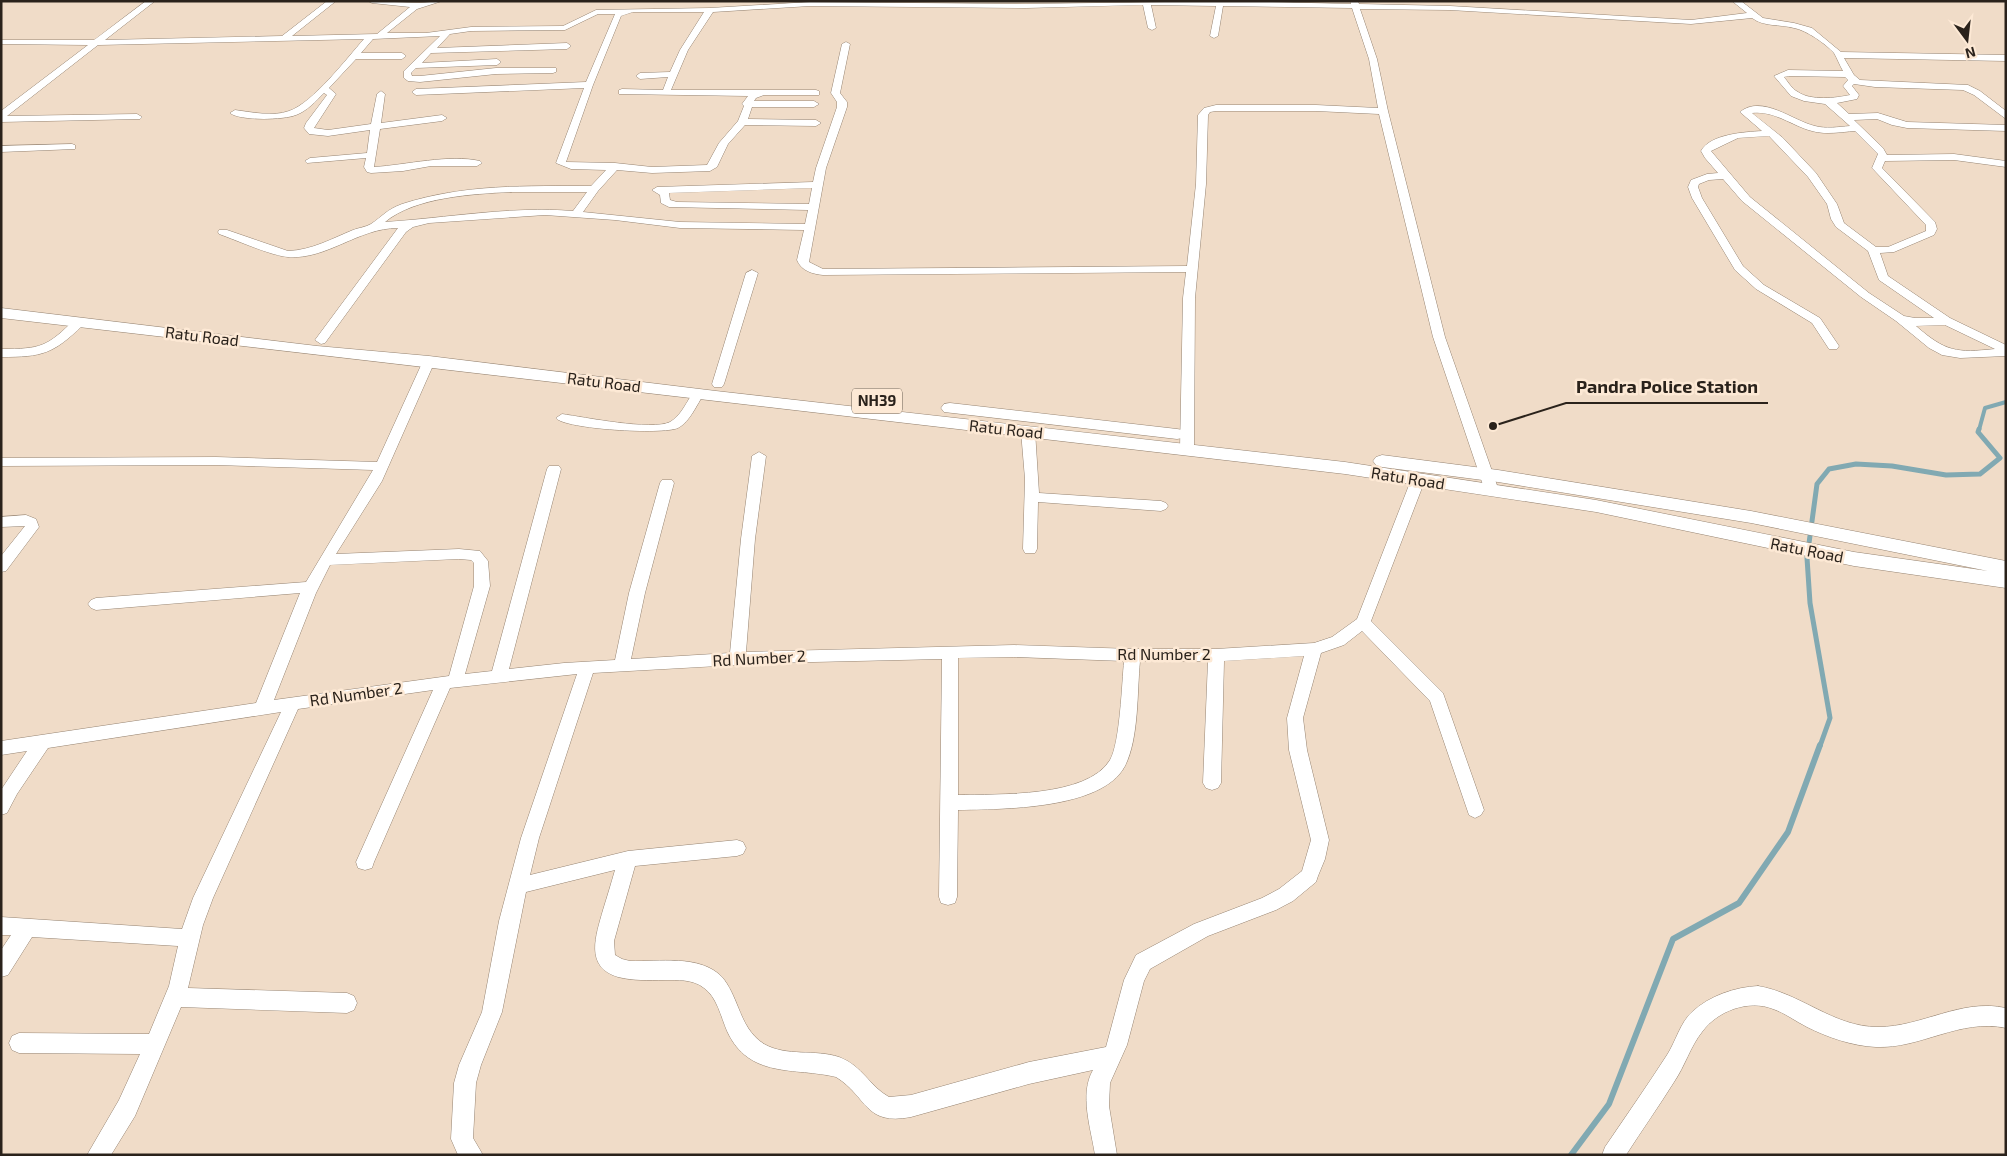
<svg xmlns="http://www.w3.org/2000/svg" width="2007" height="1156" viewBox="0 0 2007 1156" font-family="'Exo 2',sans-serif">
<rect width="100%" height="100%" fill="#f0dcc8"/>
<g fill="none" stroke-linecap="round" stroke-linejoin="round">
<!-- stream-far2 -->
<path stroke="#81a9b2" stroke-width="4" d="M 1979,430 L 1985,408 L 2006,402"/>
<!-- stream-far1 -->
<path stroke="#81a9b2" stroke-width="5" d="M 1820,746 L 1830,718 L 1810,603 L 1807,558 L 1817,484 L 1829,469 L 1856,464 L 1892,466 L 1946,475 L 1980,474 L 2000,458 L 1978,432 L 1979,429"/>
<!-- stream -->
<path stroke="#81a9b2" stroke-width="6" d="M 1571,1155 L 1609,1104 L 1673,939 L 1739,903 L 1788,832 L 1820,745"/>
<defs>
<path id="minor" d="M 146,1 L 155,1 L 105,40 L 282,36 L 327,1 L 336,1 L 292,36 L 377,34 L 410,7 L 372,3 L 368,1 L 420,3 L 442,1 L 417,9 L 387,33 L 426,33 L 471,27 L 563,26 L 596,10 L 710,8 L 810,2 L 1026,4 L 1235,1 L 1351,4 L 1350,1 L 1358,1 L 1359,4 L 1450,6 L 1691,20 L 1747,13 L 1732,1 L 1741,1 L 1763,18 L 1794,23 L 1812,28 L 1841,52 L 2006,55 L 2006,61 L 1844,58 L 1854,75 L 1860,80 L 1968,85 L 1980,91 L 2006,111 L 2006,119 L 1974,95 L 1963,90 L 1875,87 L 1854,84 L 1852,86 L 1859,95 L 1857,99 L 1837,103 L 1849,114 L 1878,113 L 1907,122 L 2006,125 L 2006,131 L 1907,128 L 1892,125 L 1877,119 L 1854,120 L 1883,148 L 1887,155 L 1954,154 L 2006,161 L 2006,167 L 1954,160 L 1885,161 L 1882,168 L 1935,222 L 1937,229 L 1934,235 L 1894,252 L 1880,253 L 1888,276 L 1950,318 L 2006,345 L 2006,356 L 1960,358 L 1942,355 L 1929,348 L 1896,321 L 1861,297 L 1742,201 L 1723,179 L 1709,180 L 1699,184 L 1698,187 L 1702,198 L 1743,266 L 1764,285 L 1820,318 L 1839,346 L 1837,349 L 1829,349 L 1812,323 L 1756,289 L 1735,270 L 1692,198 L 1688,187 L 1691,180 L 1707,174 L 1718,173 L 1705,158 L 1701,151 C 1710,134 1745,132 1762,131 L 1740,112 C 1762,94 1793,121 1815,126 C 1826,129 1838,127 1850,126 L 1825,104 L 1804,101 L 1791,96 L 1774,76 L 1788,70 L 1843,71 C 1840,66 1837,58 1834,53 C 1826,44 1806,30 1794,28 C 1779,24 1764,27 1752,18 L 1691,24 L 1450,10 L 1360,9 L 1377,59 L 1388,111 L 1445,337 L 1499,491 L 1497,494 L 1487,494 L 1485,491 L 1433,337 L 1379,114 L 1316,111 L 1216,111 L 1210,112 L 1208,115 L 1206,184 L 1195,298 L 1194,449 L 1187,453 L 1180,449 L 1183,298 L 1186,272 L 823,275 C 813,274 801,271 797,260 L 804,230 L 680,228 L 615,220 L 545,215 L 429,223 L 413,227 L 406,232 L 325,343 L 321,344 L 315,340 L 398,228 C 358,228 327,260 288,257 C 272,256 236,240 219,234 L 218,232 L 219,230 L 227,230 L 288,251 C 312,250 331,239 353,230 C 358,228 366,227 371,224 C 383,216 386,210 402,204 C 464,184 527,186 591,186 L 606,170 L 571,169 L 556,163 L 584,88 L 416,95 L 412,92 L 416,89 L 586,82 L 615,14 L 598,14 L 565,30 L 471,31 L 450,34 L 437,48 L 567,43 L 571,46 L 567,49 L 431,53 L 422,63 L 497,59 L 501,62 L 497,65 L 416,68 L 411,73 L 412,76 L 420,76 L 496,68 L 556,68 L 556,72 L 553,73 L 496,74 L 420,82 L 408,81 L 404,78 L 404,71 L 440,36 L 373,39 L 361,53 L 402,53 L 406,56 L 402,59 L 356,59 L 329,88 L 336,94 L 314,128 L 328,130 L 371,124 L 377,94 L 381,91 L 385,94 L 381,123 L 442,115 L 447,118 L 442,121 L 380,129 L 374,167 C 406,165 449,154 480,161 L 482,163 L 477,166 L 431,166 L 403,171 L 371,173 L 367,172 L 364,167 L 366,158 L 307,163 L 305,161 L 310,158 L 367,153 L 370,130 L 328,136 L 309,134 L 304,128 L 306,123 L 327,95 L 324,93 C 316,101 307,111 296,115 C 284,120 240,121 230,113 L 235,110 C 251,112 273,117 289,111 C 313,103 347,58 364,39 L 98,45 L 7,116 L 137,114 L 142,117 L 140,119 L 1,122 L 1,111 L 88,45 L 1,44 L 1,40 L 94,40 ZM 1143,5 L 1148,28 L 1152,30 L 1156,28 L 1151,5 L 1216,6 L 1210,36 L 1214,38 L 1218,36 L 1223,6 L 1352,8 L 1369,59 L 1378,108 L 1316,105 L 1216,105 L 1204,108 L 1198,115 L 1196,184 L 1187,266 L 823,269 L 809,262 L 826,168 L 847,107 L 847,102 L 840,93 L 850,44 L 846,42 L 842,44 L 831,93 L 837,102 L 837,107 L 816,168 L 813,182 L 657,187 L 652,190 L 660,195 L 661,203 L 669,207 L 808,210 L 805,224 L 680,222 L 583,212 L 598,191 L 617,170 L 652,173 L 710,171 L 717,167 L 728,144 L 745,125 L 816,126 L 821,123 L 816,120 L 748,119 L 752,107 L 814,107 L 819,104 L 814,101 L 754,101 L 756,98 L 764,95 L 819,95 L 819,91 L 816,90 L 671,90 L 688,50 L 713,12 L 810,6 L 1026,8 ZM 633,12 L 704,12 L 680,50 L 670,72 L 640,73 L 636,76 L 640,79 L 668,77 L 663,90 L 622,89 L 619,90 L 619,94 L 748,96 L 742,104 L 744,106 L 738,121 L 719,143 L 707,165 L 652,167 L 615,163 L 566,162 L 593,85 L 621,16 ZM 1789,76 L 1845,77 L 1848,80 L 1843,86 L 1850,95 C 1836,98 1811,101 1798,92 C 1792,89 1788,82 1784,77 ZM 1752,113 C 1774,110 1792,126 1812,131 C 1826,135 1841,132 1855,131 L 1878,154 L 1872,168 L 1874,170 L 1926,225 L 1926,231 L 1888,247 L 1876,247 L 1844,223 L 1837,204 L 1816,173 L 1783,138 ZM 1769,136 L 1808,177 L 1827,204 L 1831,219 L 1836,227 L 1868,251 L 1879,280 L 1934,318 L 1915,318 L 1904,316 L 1869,293 L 1750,197 L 1711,151 L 1738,138 ZM 812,188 L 809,204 L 677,202 L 670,200 L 669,193 ZM 511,192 L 587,192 L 573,211 C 510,206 447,218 385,222 C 415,197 473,194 511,192 ZM 1945,325 L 1995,349 C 1956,353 1946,352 1916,326 Z
M 72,144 L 75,145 L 75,149 L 1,152 L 1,146 Z
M 752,270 L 758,273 L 724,384 L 722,387 L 714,387 L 712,384 L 746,273 Z
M 79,318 L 85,322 L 83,325 C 53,354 43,357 1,357 L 1,349 C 41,349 47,347 75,319 Z
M 429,357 L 435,361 L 382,481 L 336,554 L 459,549 L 480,551 L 488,561 L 490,586 L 465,674 L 492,671 L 547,469 L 549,466 L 559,466 L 561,469 L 509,669 L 564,663 L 615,660 L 629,593 L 660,483 L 662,480 L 672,480 L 674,483 L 645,593 L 631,659 L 730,653 L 741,539 L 752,456 L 759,452 L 766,456 L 755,539 L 746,652 L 1014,645 L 1132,649 L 1216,649 L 1314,643 L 1332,637 L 1357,619 L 1411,480 L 1413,477 L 1423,477 L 1425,480 L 1371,621 L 1443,693 L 1484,810 L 1481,815 L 1475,818 L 1469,815 L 1430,701 L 1362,631 L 1344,645 L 1321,653 L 1303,718 L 1307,750 L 1329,840 L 1325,859 L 1318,876 L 1316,882 L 1293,901 L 1276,910 L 1208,936 L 1150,969 L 1144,981 L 1127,1045 L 1110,1083 L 1109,1106 L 1117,1155 L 1095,1155 C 1091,1129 1079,1094 1093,1070 L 1029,1084 L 911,1117 C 864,1126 868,1097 836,1077 C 794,1067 749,1079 727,1031 C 721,1017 717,997 704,988 C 693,979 677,980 664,980 C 649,980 633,981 618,977 C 584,967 596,935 603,910 C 607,897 611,884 615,870 L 526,892 L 502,1012 L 481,1065 L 476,1083 L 473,1138 L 483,1155 L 458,1155 L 451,1139 L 454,1083 L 459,1065 L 482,1012 L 499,921 L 521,838 L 577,674 L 450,688 L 374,862 L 372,868 L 365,870 L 358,868 L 356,862 L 433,690 L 298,709 L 213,898 L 203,925 L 188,988 L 347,993 L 354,996 L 357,1003 L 354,1010 L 347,1013 L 181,1007 L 135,1116 L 111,1155 L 87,1155 L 119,1100 L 140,1054 L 19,1053 L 12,1050 L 9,1043 L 12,1036 L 19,1033 L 149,1034 L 169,986 L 178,946 L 32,937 L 8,975 L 1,977 L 1,950 L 11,935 L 1,935 L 1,917 L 182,929 L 193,898 L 281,712 L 48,748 L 17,794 L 7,813 L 1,815 L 1,790 L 27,751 L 1,755 L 1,741 L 256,703 L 300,593 L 96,610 L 91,608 L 88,604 L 91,600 L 96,598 L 306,582 L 373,470 L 216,465 L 1,466 L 1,458 L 216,457 L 377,462 L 423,361 ZM 459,559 L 471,560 L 474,563 L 474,586 L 449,676 L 274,700 L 316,593 L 330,565 ZM 1304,656 L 1287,718 L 1289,750 L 1311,840 L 1302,871 L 1279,889 L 1262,898 L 1194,924 L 1136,955 L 1124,980 L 1106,1047 L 1029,1062 L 911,1095 L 889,1097 C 869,1086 863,1066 839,1057 C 815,1049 787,1057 764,1044 C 750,1035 744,1022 738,1007 C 734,997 729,985 722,977 C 700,954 658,962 630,961 L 622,959 L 615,955 L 614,941 L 635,866 L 737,856 L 743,854 L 746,848 L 743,842 L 737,840 L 628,851 L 530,875 L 539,838 L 593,673 L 771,663 L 942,659 L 939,897 L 941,903 L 948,905 L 955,903 L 957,897 L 958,810 C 1001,809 1102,810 1125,766 C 1139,738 1137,693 1140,661 L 1208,661 L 1203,783 L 1206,788 L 1212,790 L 1218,788 L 1221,783 L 1224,661 ZM 1014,657 L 1124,661 C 1122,682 1120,743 1110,760 C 1087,798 997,794 958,795 L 958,658 Z
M 698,390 L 704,394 C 697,404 690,422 678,428 C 663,435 564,429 556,418 L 562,414 C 584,417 652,431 670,422 C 681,416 687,401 694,391 Z
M 1028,427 L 1035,431 L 1039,493 L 1161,501 L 1166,503 L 1168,506 L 1166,509 L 1161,511 L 1038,502 L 1037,549 L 1035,553 L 1025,553 L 1023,549 L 1025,479 L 1021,431 Z
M 26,515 L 36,519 L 39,527 L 6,571 L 1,572 L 1,556 L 25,526 L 1,527 L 1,517 Z
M 1758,986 C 1801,993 1833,1027 1878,1027 C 1922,1027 1961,998 2006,1008 L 2006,1028 C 1960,1018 1921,1049 1876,1047 C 1852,1046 1827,1037 1807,1027 C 1795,1021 1785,1013 1773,1009 C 1749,999 1717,1011 1702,1032 C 1690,1047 1685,1066 1674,1082 C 1659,1106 1642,1130 1626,1155 L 1602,1155 L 1605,1147 C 1626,1116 1647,1086 1667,1055 C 1676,1041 1680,1023 1692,1012 C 1709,996 1735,987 1758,986 Z"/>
<path id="major" d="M 1,308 L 317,346 L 429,356 L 716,391 L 1345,462 L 1596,500 L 1854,552 L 1988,571 L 1751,523 L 1498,482 L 1382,467 L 1376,465 L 1373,461 L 1376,457 L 1382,455 L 1498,470 L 1751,511 L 2006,561 L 2006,588 L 1854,566 L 1596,512 L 1345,474 L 1,318 Z
M 950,403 L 1177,429 L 1183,430 L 1186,434 L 1183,438 L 1177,439 L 944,412 L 941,408 L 944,404 Z"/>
</defs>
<!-- minor casing -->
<use href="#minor" stroke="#968472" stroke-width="1"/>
<!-- major casing -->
<use href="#major" stroke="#968472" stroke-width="1"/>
<!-- minor -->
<use href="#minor" fill="#fff" fill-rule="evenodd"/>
<!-- major -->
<use href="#major" fill="#fff" fill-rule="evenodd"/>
</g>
<g text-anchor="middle" stroke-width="5" stroke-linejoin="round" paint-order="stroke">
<!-- shield labels -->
<rect fill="#fde9d5" stroke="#695e53" stroke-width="1" x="852" y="388.5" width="50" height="25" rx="4"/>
<g font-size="15" font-weight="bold" fill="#2a221b">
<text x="877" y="406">NH39</text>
</g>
<!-- street labels -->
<g font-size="16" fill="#2a221b" stroke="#fde9d5">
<text transform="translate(202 336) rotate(7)" y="6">Ratu Road</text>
<text transform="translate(604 382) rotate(7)" y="6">Ratu Road</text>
<text transform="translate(1006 429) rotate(6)" y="6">Ratu Road</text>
<text transform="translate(1408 478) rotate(9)" y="6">Ratu Road</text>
<text transform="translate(1807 550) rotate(11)" y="6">Ratu Road</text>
<text x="1164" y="660">Rd Number 2</text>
<text transform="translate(759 658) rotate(-3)" y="6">Rd Number 2</text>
<text transform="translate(356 694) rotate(-8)" y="6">Rd Number 2</text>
</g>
</g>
<!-- callouts -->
<path fill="none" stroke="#2a221b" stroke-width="2" d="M1493 426L1566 403H1768"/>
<circle fill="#2a221b" stroke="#fde9d5" stroke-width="2" cx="1493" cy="426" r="5"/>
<g font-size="18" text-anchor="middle" font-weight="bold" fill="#2a221b" stroke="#fde9d5" stroke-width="5" stroke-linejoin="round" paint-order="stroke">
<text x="1667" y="393">Pandra Police Station</text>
</g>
<!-- border -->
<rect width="2007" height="1156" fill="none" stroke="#2a221b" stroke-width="5"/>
<!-- north arrow -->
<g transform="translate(1967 40) rotate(165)" stroke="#fde9d5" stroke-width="4" paint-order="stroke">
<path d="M0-4L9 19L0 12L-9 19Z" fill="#2a221b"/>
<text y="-8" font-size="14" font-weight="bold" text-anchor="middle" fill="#2a221b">N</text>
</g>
</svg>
